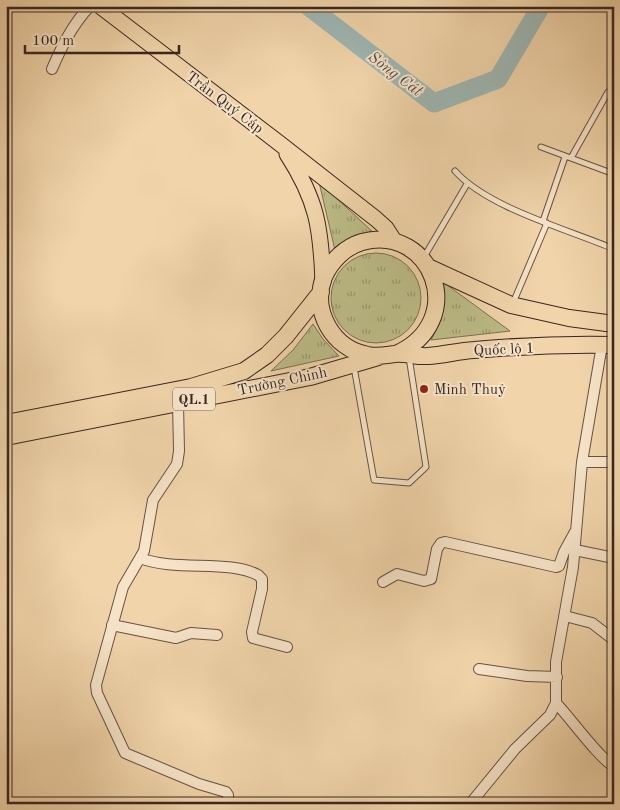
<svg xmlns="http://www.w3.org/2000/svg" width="620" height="810" viewBox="0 0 620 810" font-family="'Old Standard TT',serif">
<defs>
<pattern id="grass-tufts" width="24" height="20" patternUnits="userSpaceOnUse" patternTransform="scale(1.25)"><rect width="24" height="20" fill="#bcbc87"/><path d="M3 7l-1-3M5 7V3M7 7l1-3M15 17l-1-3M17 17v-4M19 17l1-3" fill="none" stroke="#9a996e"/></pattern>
</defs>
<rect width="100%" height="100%" fill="#f1d4aa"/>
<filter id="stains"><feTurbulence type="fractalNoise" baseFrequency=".004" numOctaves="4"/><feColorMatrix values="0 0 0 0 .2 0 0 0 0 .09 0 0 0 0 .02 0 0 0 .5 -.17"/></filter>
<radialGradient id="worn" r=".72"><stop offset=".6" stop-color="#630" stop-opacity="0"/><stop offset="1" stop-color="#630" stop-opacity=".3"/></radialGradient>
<!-- grass -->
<path fill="url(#grass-tufts)" stroke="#7a7254" d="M 319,182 L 375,234 L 355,235 L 335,250 Z
M331 298a45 45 0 1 1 90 0a45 45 0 1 1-90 0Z
M 443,282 L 510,331 L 431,340 C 442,318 447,307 443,282 Z
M 313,324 L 323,339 L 339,356 L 271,371 L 293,350 Z"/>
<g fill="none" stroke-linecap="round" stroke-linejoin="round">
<!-- river -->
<path stroke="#9eb6b3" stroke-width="19" d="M 308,6 L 434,103 L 498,79 L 541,6"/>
<defs>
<path id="service" d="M 541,147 L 614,174
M 571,158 L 608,92 L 614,91
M 455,171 C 488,208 567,229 614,249
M 543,221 L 565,157
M 424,257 L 467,184
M 513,303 L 547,223
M 611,321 L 614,294
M 354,367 L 374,480 L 409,483 L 426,467 L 409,357"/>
<path id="minor" d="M 52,69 C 62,46 72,25 90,6
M 178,403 L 179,451 L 177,464 L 153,500 L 144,551 L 123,587 L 96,685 L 97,693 L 125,753 L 199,784 L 226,792 L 228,795 L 228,804
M 582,462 L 614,462
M 575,550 L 614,558
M 140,558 C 176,572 229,559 258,575 L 262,579 L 262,589 L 252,632 L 253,638 L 287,647
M 383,582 L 397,574 L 424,581 L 431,579 L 437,549 L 441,543 L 445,542 L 556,567 L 559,566 L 564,552 L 575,532
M 565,616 L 592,623 L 614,640
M 112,625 L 176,638 L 191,633 L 217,635
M 479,669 L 527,676 L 557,677
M 556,703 C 568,715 602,762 614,766
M 470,804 L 515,749 L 550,715 L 556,703 L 556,662 L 573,567 L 582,462 L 602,345"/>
<path id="primary" d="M 100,6 L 279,143 L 376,219 L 386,228 L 395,242
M 287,154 C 317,200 321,228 323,282"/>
<path id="trunk" d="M 428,267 L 511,305 L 569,318 L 614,324
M 396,354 C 470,321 432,223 362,242 C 345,247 331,261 324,277 C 311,311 333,349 368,355 C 378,357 386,355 395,354 C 405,353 417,357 428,356 C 444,355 458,351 474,350 C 519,346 568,344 614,345
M 6,423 L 191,387 L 244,371 L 267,355 L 286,336 L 321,292
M 6,437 L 310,377 L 378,357"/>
</defs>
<!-- service casing -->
<use href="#service" stroke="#675243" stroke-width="7"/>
<!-- minor casing -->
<use href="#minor" stroke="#675243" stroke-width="12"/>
<!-- primary casing -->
<use href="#primary" stroke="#392721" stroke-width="17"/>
<!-- trunk casing -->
<use href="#trunk" stroke="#392721" stroke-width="18"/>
<!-- service -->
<use href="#service" stroke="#f6e3c8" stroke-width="5"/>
<!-- minor -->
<use href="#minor" stroke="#f6e3c8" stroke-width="10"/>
<!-- primary -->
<use href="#primary" stroke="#f1d4aa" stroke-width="15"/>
<!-- trunk -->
<use href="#trunk" stroke="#f1d4aa" stroke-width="16"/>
</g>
<!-- markers -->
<circle fill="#8f2418" stroke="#f6e3c8" stroke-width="2" cx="424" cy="389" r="5"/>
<g text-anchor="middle" stroke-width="4" stroke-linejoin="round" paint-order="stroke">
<!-- shield labels -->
<rect fill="#f6e3c8" stroke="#725f53" stroke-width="1" x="173" y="387.5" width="42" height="23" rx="4"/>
<g font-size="14" font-weight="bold" fill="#392721">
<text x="194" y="404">QL.1</text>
</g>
<!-- street labels -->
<g font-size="15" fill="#392721" stroke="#f6e3c8">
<text transform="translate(225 102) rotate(37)" y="5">Trần Quý Cáp</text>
<text transform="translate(504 349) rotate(-3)" y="5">Quốc lộ 1</text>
<text transform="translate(282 381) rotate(-12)" y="5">Trường Chinh</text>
</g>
<!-- poi labels -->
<g font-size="15" fill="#392721" stroke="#f6e3c8" text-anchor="start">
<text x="434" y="394">Minh Thuỷ</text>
</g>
<!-- water labels -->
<g font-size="16" font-style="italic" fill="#524b46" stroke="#f6e3c8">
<text transform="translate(396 73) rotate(37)" y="6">Sông Cát</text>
</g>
</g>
<!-- margin -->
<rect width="620" height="810" fill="none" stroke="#f1d4aa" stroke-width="25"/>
<rect x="8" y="8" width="605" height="795" fill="none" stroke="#392721" stroke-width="2.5"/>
<rect x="12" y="12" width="595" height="785" fill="none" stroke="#392721"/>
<!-- scale -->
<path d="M25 45v8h154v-8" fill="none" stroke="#392721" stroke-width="2.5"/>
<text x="32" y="45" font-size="15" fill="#392721" stroke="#f6e3c8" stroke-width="4" paint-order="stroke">100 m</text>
<rect width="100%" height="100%" filter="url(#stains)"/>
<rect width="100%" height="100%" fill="url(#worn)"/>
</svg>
